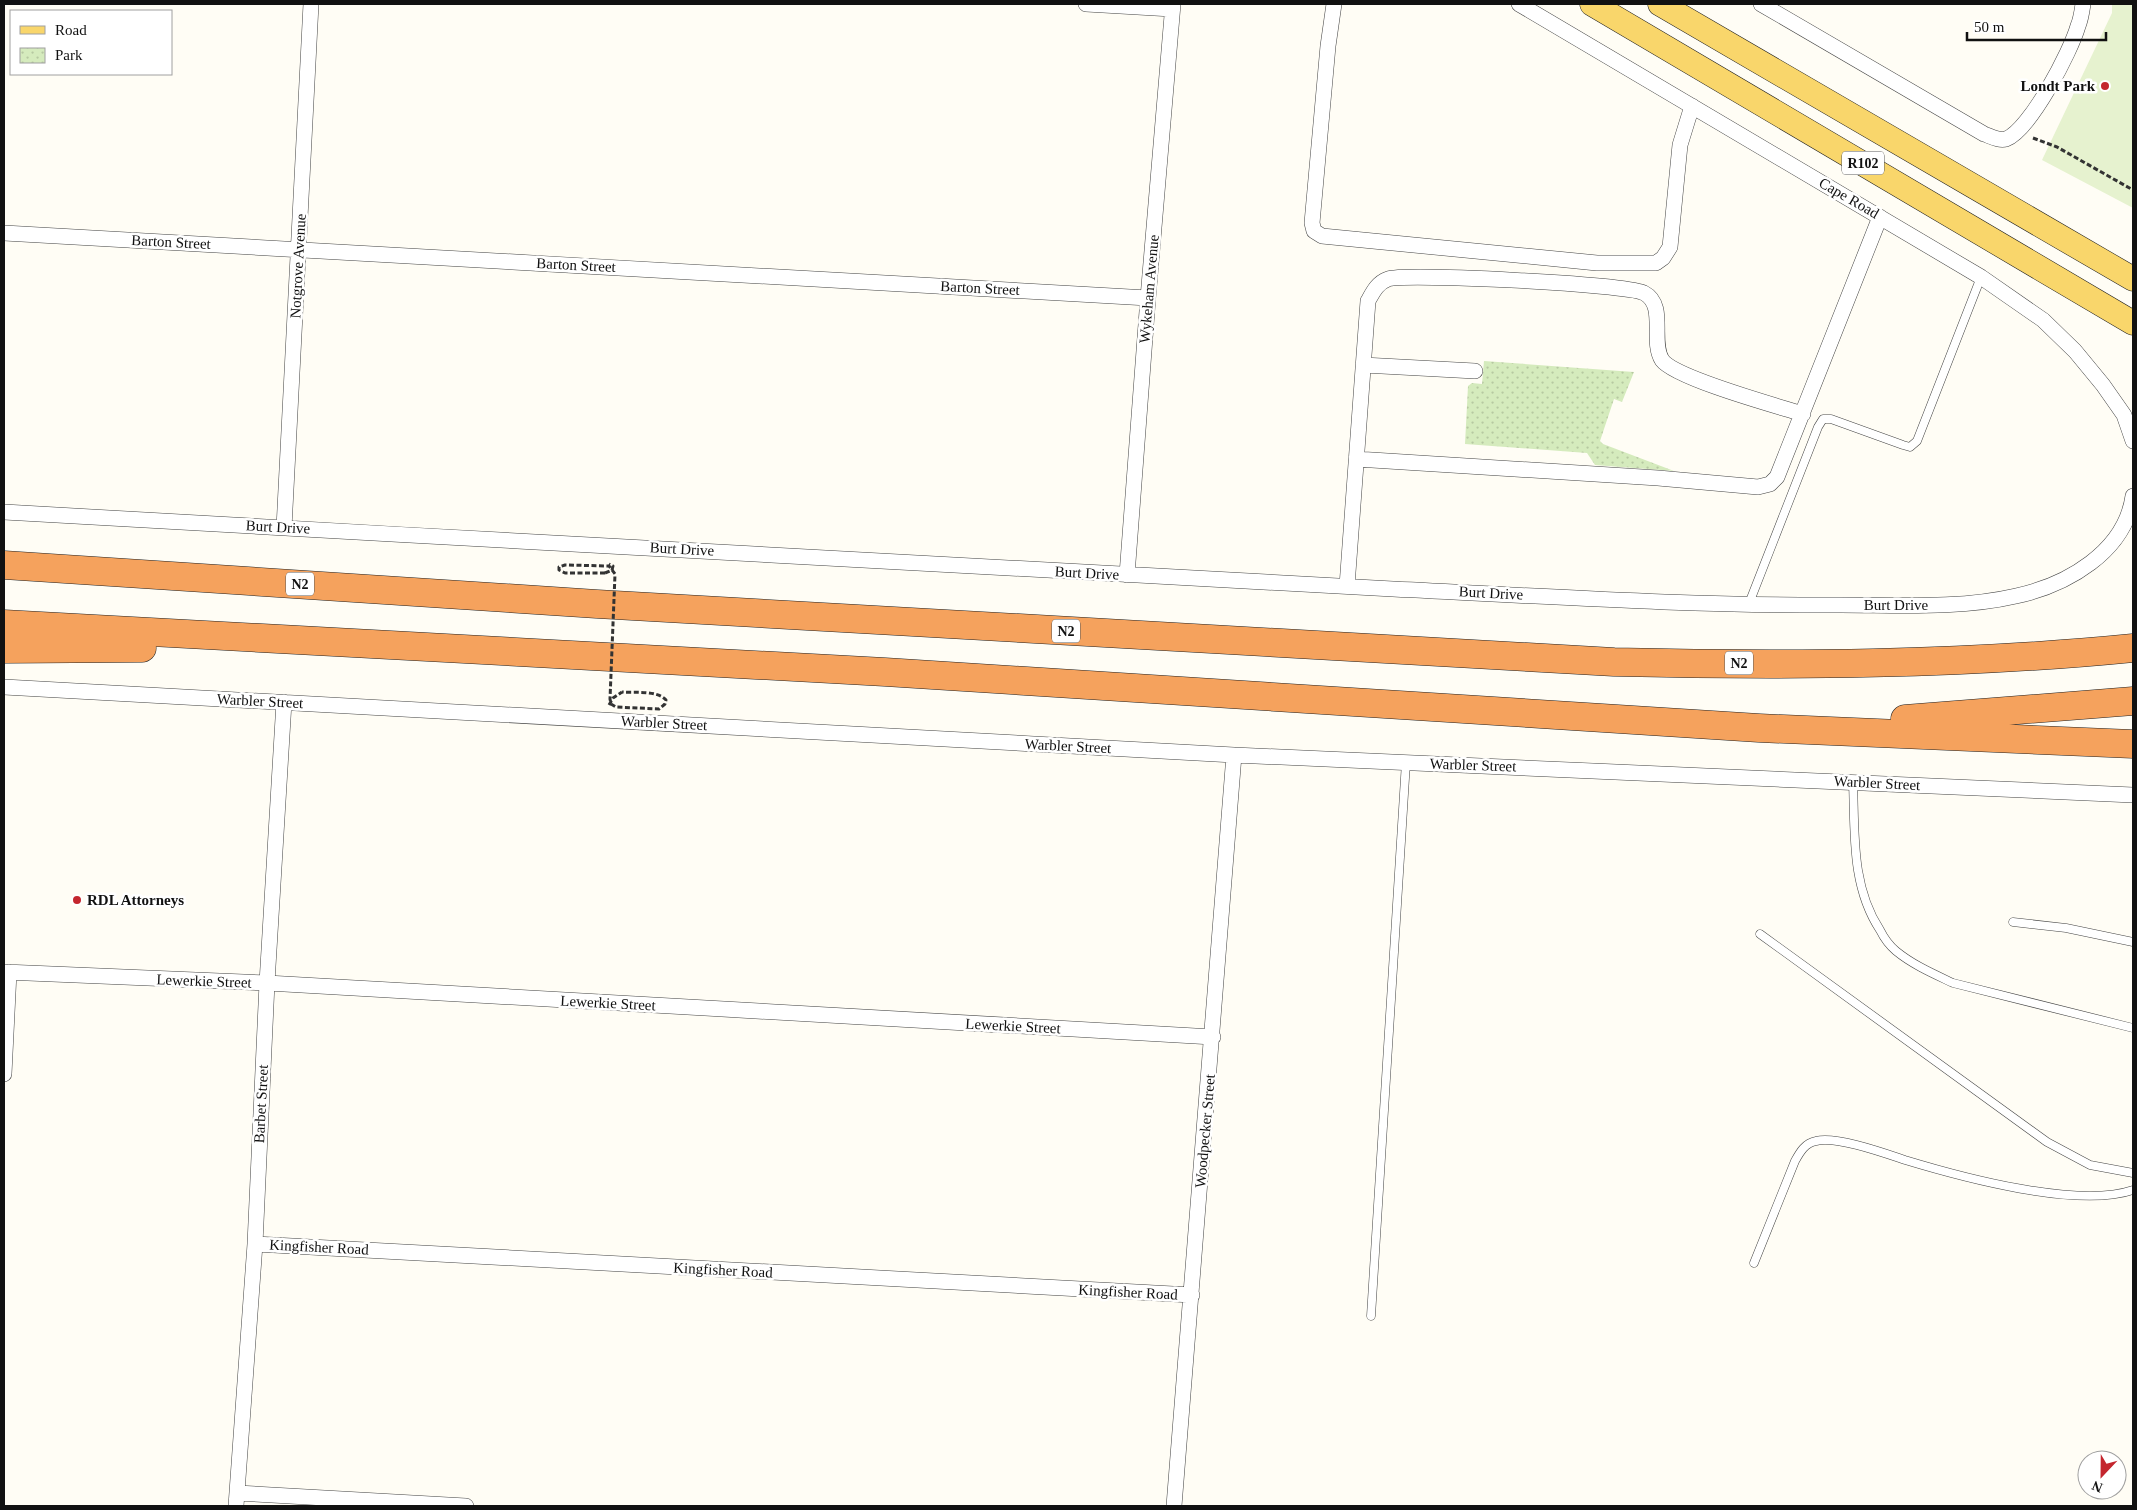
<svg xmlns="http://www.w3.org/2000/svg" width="2137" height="1510" viewBox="0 0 2137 1510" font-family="'Times New Roman',serif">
<defs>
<pattern id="park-dots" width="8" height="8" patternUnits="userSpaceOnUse" patternTransform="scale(1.25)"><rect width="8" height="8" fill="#d5ebbd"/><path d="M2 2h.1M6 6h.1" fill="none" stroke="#b6c8a1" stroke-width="1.8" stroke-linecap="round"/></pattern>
</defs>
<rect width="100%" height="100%" fill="#fffdf5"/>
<!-- park -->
<path fill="url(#park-dots)" d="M 1484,361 L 1634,372 L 1622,402 L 1614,399 L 1600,441 L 1603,444 L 1674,471 L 1595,465 L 1587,453 L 1465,444 L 1468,386 L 1472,383 L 1482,384 Z"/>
<!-- pitch -->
<path fill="#e6f2cf" d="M 2112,4 L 2133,4 L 2133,208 L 2042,160 L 2112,13 Z"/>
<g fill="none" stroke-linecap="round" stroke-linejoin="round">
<defs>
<path id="service" d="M 1748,606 L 1818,427 L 1823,419 L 1831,419 L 1903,445 L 1910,447 L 1917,441 L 1981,277
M 1853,782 C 1855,833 1851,886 1880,930 C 1884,938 1890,946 1896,951 C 1913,965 1934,974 1953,983 L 2133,1028
M 2013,922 L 2066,928 L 2133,942
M 1760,934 L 2047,1142 L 2090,1165 L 2133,1173
M 1754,1263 L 1795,1161 C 1800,1152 1805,1143 1816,1141 C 1837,1136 1884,1153 1905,1160 C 1961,1177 2078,1209 2133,1190
M 1371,1316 L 1406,762"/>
<path id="minor" d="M 1086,4 L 1172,9
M 1334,4 L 1328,46 L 1312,223 L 1314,231 L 1322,236 L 1597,263 L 1656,263 L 1663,258 L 1670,247 L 1680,145 L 1692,106
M 1519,4 L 1981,277 L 2043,320 L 2075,351 L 2103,385 L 2124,415 L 2133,441
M 1761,4 L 1984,134 C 1990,136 1999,141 2006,139 C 2030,130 2071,51 2078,26 C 2081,19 2082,11 2083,4
M 4,233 L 1148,298
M 1363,365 L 1475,371
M 1356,459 L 1658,478 L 1758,487 L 1770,484 L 1777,477 L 1880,217
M 4,512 C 467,538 930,566 1393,589 C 1542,596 1692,606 1841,605 C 1899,605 1960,609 2016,596 C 2067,585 2125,552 2133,496
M 284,528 L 311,4
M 1127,575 L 1148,298 L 1173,4
M 1347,586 L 1368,301 C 1373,292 1377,283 1388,279 C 1406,273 1629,284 1644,293 C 1667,305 1650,341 1662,360 C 1675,378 1777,406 1803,414
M 4,687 L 1234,755 L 2133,795
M 4,972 L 267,983 L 1213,1037
M 4,1074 L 9,972
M 255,1244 L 1192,1295
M 237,1493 L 466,1506
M 236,1506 L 255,1244 L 267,983 L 284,702
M 1174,1506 L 1234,755"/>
<path id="primary" d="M 1592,4 L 2133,323
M 1660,4 L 2133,279"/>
<path id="motorway" d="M 4,565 L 597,604 L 1614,662 C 1786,666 1962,665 2133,648
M 4,624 L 885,672 L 1759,728 L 2133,744
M 4,649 L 142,648
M 1905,719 L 2133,701"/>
</defs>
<!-- service casing -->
<use href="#service" stroke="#444" stroke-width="9"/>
<!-- minor casing -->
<use href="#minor" stroke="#444" stroke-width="16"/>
<!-- primary casing -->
<use href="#primary" stroke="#222" stroke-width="25"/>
<!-- motorway casing -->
<use href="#motorway" stroke="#222" stroke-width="29"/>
<!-- path -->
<path stroke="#333" stroke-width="3" stroke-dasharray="5 2.5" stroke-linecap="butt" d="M 2033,138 L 2057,147 L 2133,190
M 605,573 L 612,570 L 613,566 L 609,564
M 609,705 L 613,698 L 622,692"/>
<!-- service -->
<use href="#service" stroke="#fff" stroke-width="8"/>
<!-- minor -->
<use href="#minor" stroke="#fff" stroke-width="15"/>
<!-- primary -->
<use href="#primary" stroke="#f9d66b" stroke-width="24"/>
<!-- motorway -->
<use href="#motorway" stroke="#f5a25d" stroke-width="28"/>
<!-- path-bridge -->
<path stroke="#333" stroke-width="3" stroke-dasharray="5 2.5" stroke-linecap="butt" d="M 605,573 L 565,573 L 559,570 L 559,567 L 565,565 L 609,566 L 615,574 L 610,699 L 611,704 L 616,707 L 659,709 L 665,704 L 666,700 C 657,690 635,693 622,692"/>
</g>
<!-- markers -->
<g fill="#c4262e" stroke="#fff" stroke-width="2">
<circle cx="2105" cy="86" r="5"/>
<circle cx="77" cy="900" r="5"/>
</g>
<g text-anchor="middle" stroke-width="5" stroke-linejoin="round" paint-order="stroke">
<!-- shield labels -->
<g fill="#fff" stroke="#585858" stroke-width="1">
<rect x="1842" y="151.5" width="42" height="23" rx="4"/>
<rect x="286" y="572.5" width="28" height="23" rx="4"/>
<rect x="1052" y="619.5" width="28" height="23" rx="4"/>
<rect x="1725" y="651.5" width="28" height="23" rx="4"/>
</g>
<g font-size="14" font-weight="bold" fill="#111">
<text x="1863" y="168">R102</text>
<text x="300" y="589">N2</text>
<text x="1066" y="636">N2</text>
<text x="1739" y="668">N2</text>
</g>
<!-- poi labels -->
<g font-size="15" font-weight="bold" fill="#111" stroke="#fff" text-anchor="end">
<text x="2095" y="91">Londt Park</text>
<text x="87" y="905" text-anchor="start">RDL Attorneys</text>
</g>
<!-- street labels -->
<g font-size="15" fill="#111" stroke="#fff">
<text transform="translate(1849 198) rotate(30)" y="5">Cape Road</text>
<text transform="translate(171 242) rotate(3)" y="5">Barton Street</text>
<text transform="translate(576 265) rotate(3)" y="5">Barton Street</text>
<text transform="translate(298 266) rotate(-87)" y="5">Notgrove Avenue</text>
<text transform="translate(980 288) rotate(3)" y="5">Barton Street</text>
<text transform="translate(1149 289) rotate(-85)" y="5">Wykeham Avenue</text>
<text transform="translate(278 527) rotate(3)" y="5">Burt Drive</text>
<text transform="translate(682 549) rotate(3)" y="5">Burt Drive</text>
<text transform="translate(1087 573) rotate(3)" y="5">Burt Drive</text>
<text transform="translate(1491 593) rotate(3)" y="5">Burt Drive</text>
<text x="1896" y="610">Burt Drive</text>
<text transform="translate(260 701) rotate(3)" y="5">Warbler Street</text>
<text transform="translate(664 723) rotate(3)" y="5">Warbler Street</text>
<text transform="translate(1068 746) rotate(3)" y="5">Warbler Street</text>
<text transform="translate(1473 765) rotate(2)" y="5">Warbler Street</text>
<text transform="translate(1877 783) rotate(3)" y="5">Warbler Street</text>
<text transform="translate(204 981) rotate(2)" y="5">Lewerkie Street</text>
<text transform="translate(608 1003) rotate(3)" y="5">Lewerkie Street</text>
<text transform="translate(1013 1026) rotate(3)" y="5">Lewerkie Street</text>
<text transform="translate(261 1104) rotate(-87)" y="5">Barbet Street</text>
<text transform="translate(1205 1131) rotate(-85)" y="5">Woodpecker Street</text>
<text transform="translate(319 1247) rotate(3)" y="5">Kingfisher Road</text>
<text transform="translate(723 1270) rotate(3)" y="5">Kingfisher Road</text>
<text transform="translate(1128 1292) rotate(3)" y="5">Kingfisher Road</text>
</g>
</g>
<!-- border -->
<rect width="2137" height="1510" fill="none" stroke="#111111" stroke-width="10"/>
<!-- legend -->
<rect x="10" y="10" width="162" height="65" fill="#ffffff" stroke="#a0a0a0"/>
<rect x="20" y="26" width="25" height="8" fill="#f9d66b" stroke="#a0a0a0"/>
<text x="55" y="35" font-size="15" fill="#111111">Road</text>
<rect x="20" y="48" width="25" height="15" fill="url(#park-dots)" stroke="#a0a0a0"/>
<text x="55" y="60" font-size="15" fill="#111111">Park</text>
<!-- north arrow -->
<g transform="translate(2102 1475) rotate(202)"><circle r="24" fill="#ffffff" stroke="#a0a0a0"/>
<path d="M0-4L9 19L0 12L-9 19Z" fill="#c4262e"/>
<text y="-8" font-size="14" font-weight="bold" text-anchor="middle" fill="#111111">N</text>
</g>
<!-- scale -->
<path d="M1967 32v8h139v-8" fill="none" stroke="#111111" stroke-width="2.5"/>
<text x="1974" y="32" font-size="15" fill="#111111" stroke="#ffffff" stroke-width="4" paint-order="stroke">50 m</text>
</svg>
